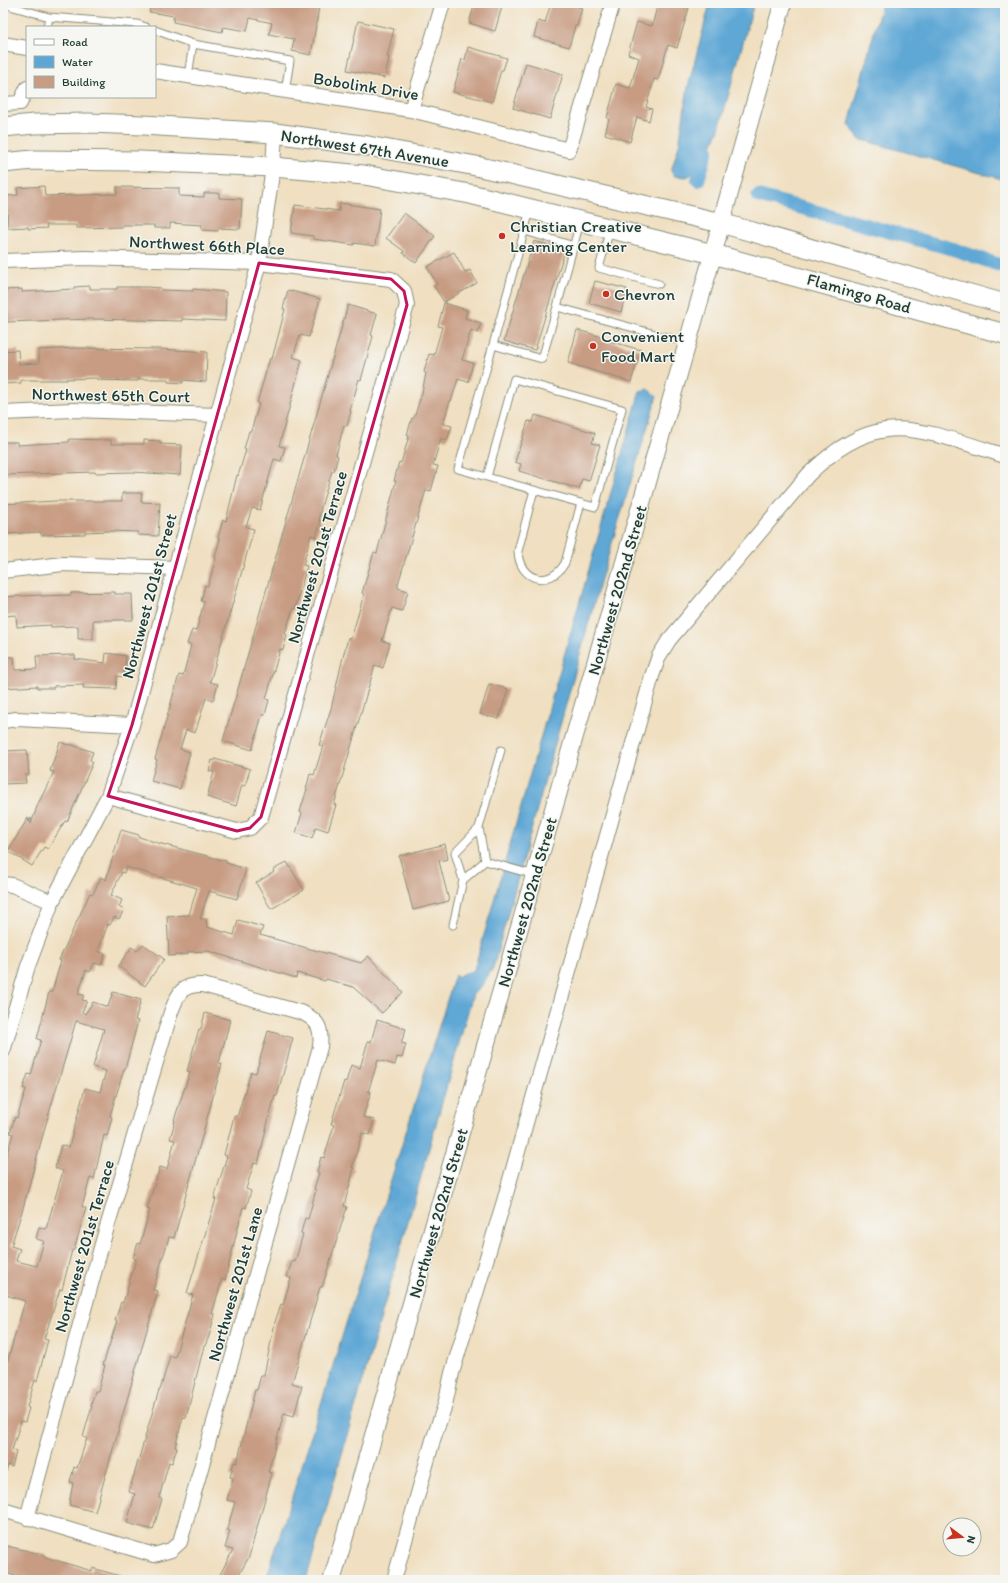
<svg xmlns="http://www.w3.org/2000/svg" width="1008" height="1583" viewBox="0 0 1008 1583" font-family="Itim,sans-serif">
<rect width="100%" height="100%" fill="#f6f6f2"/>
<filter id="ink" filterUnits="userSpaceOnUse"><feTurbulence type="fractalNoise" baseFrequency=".025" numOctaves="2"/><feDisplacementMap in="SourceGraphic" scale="8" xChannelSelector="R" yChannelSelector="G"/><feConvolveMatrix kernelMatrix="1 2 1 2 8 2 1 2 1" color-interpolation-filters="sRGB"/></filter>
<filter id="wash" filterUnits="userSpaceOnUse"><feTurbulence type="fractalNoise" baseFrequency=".012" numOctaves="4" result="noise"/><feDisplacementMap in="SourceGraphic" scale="16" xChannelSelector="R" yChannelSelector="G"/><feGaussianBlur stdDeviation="0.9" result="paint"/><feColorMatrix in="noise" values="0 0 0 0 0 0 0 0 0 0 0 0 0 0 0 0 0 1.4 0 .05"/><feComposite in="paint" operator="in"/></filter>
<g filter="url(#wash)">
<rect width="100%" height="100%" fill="#f0dfc0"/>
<!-- water -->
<path fill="#5ea7d5" stroke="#3e7284" d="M 710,3 L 754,3 L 719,129 L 703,167 L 687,177 L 674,176 L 671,171 L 679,145 L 688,87 Z
M 882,3 L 1005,3 L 1005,180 L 859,139 L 849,124 Z
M 647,389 L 657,396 L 598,589 L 493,968 L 480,988 L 473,994 L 306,1580 L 266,1580 L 455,975 L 460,977 L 460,975 L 474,970 L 640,391 Z"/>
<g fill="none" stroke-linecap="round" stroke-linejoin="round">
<!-- canal -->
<path stroke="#5ea7d5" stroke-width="14" d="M 698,180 L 707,150
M 758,196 L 953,249 L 1005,267"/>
</g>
<g id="blocks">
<!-- building -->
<path fill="#c89c83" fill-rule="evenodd" d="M 151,3 L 302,3 L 319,7 L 311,55 L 292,51 L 294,39 L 269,34 L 272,23 L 250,18 L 247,31 L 223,27 L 222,32 L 173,22 L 174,16 L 149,12 Z
M 475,3 L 503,3 L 495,31 L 469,23 Z
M 551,3 L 565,3 L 582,8 L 577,26 L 575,26 L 569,47 L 534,37 L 538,21 L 545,23 Z
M 658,3 L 671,3 L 689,8 L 677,48 L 668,45 L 658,80 L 654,79 L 646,107 L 652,109 L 649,121 L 637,117 L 630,142 L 605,134 L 609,119 L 607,118 L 616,84 L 630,88 L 639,58 L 628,54 L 637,22 L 652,26 Z
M 358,21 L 394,29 L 387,57 L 389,57 L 385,78 L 347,70 Z
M 468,47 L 507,58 L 503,70 L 501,70 L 492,102 L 453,92 L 462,59 L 465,60 Z
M 526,63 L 563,74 L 550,119 L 513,108 Z
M 44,186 L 45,196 L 117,194 L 117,187 L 179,188 L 179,196 L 204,197 L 204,193 L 219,193 L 219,198 L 242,199 L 240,229 L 218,228 L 218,231 L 202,230 L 202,225 L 170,223 L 170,228 L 154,228 L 154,225 L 122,225 L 122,227 L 76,228 L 76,225 L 46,225 L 47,228 L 28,229 L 28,227 L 8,228 L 6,196 L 18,195 L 17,188 Z
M 340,203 L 380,209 L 375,246 L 354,243 L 354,245 L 313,239 L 313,236 L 291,233 L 295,205 L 339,211 Z
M 404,213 L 435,236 L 416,263 L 403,253 L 404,251 L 386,238 Z
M 534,241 L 565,250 L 535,350 L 504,341 Z
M 454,252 L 465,272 L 470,270 L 477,283 L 444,302 L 434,286 L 437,284 L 427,267 Z
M 595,281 L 627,289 L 621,312 L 589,303 Z
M 90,286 L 90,289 L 117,289 L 117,287 L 147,287 L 161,288 L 161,290 L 193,291 L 193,289 L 226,292 L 225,321 L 182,319 L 182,321 L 91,319 L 7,322 L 6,290 L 22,289 L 22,292 L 74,289 L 74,287 Z
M 288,290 L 320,299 L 309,337 L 300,335 L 293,357 L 302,360 L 279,446 L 285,447 L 281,461 L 274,459 L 260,510 L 252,508 L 246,527 L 254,529 L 210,682 L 218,684 L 213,701 L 206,698 L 195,733 L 186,730 L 180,749 L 190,752 L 180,789 L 151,781 L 157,760 L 155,759 L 179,675 L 183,676 L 191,645 L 187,644 L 192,630 L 196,631 L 204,602 L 201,601 L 205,585 L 208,586 L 216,558 L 215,557 L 220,539 L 218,538 L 223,520 L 226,521 L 237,475 L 238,476 L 246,450 L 244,449 L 249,431 L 251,431 L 259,404 L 257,403 L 270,358 L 272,359 L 280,329 L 285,309 L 283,309 Z
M 444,303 L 467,310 L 465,318 L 481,323 L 478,333 L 471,330 L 462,360 L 473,363 L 468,382 L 458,379 L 451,401 L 450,401 L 443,424 L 452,426 L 447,440 L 441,438 L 433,465 L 438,466 L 431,491 L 426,490 L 398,584 L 398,588 L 408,591 L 402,611 L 392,608 L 382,641 L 390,643 L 383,668 L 375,665 L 334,805 L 336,805 L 328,831 L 316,827 L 312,838 L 296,833 L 302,813 L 300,812 L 307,789 L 306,789 L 310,774 L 314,775 L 323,746 L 319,745 L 331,709 L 343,657 L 348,638 L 351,639 L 364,594 L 362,593 L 374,552 L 377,553 L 396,481 L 394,481 L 399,462 L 401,463 L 409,436 L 407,435 L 412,418 L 414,418 L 422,393 L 426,373 L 424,372 L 429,354 L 434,355 L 442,327 L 438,326 Z
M 348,305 L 377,314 L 371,335 L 373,336 L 361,380 L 359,379 L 350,411 L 351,411 L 347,426 L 344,425 L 336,455 L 338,456 L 334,471 L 332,471 L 321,507 L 319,521 L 321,521 L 316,537 L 311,535 L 303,565 L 307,566 L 295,609 L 293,608 L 285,634 L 287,635 L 283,650 L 280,649 L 266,699 L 269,700 L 265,715 L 262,715 L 252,750 L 223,741 Z
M 577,330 L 603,337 L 602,339 L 641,350 L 631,382 L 568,363 Z
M 74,348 L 161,349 L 207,352 L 206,382 L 183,380 L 183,383 L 168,382 L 168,379 L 138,379 L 138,381 L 97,380 L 97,378 L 66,379 L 67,380 L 21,380 L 21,383 L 3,384 L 3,351 L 18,350 L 19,364 L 39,363 L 39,350 Z
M 535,415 L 595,433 L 592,443 L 600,445 L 589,481 L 582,479 L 579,489 L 519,471 L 521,464 L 515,462 L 528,421 L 533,422 Z
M 69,439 L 111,440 L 111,444 L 144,444 L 144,440 L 160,441 L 160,444 L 182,445 L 180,475 L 133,472 L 95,473 L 95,472 L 3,475 L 3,442 L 17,442 L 17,445 L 69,442 Z
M 122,493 L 142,493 L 141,502 L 160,503 L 158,536 L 138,535 L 138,532 L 108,531 L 85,532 L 85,534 L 41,535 L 41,532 L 3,534 L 3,504 L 56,501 L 122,501 Z
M 115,592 L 115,594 L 132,594 L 133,620 L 93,620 L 93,639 L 78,639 L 78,626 L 51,627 L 51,625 L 17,627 L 16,615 L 4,616 L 3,597 L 41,595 L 41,596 L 71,595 L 71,593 Z
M 106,653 L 126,656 L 124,677 L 117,676 L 116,689 L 83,688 L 84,685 L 54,686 L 54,688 L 37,688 L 37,686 L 3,688 L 3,657 L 14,657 L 15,670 L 37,669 L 36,656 L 75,655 L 75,659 L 105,663 Z
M 489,684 L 508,689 L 499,719 L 480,714 Z
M 60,742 L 68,745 L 69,744 L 93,752 L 90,760 L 93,762 L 67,822 L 65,821 L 48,849 L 44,847 L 32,866 L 8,851 L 28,818 L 29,822 L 31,818 L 31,824 L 38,804 L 54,772 L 50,771 Z
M 27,750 L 29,775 L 25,775 L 26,783 L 3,784 L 3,751 Z
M 215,759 L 250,769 L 245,786 L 242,785 L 236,806 L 207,797 L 214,772 L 209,771 L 212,760 L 214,761 Z
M 121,830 L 139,835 L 139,837 L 158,843 L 226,861 L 226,863 L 246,869 L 237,899 L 209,891 L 200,919 L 206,919 L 207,927 L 234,935 L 238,920 L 263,927 L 260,935 L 361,963 L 368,956 L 403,992 L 382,1013 L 353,987 L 326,979 L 325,981 L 297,973 L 296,978 L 208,951 L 188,952 L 188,954 L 169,956 L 167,916 L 189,915 L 197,888 L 126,867 L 124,873 L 122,872 L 111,895 L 122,900 L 119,907 L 124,910 L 119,919 L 114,917 L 110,925 L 108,924 L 98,951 L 105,954 L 101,965 L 94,963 L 90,972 L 86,970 L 78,994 L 84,995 L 82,1000 L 87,1001 L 82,1012 L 85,1014 L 93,1002 L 108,1007 L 113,992 L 141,1000 L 135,1020 L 138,1021 L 125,1069 L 124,1069 L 110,1116 L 112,1117 L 107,1136 L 104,1135 L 94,1179 L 90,1178 L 82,1207 L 86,1208 L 74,1250 L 72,1250 L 62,1290 L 60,1289 L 44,1339 L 48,1340 L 37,1381 L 35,1380 L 27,1407 L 29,1408 L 25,1422 L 21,1421 L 12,1450 L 16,1452 L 12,1467 L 8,1465 L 6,1472 L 3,1471 L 3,1377 L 25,1301 L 3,1294 L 3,1166 L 13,1134 L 10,1133 L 15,1117 L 17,1118 L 26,1089 L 23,1088 L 28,1074 L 31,1075 L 41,1040 L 37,1039 L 49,992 L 52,992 L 61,961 L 59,960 L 90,893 L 93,894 L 101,877 L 106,880 ZM 76,1021 L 104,1029 L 93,1067 L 106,1071 L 100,1092 L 85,1088 L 69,1147 L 61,1145 L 55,1168 L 63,1171 L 46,1229 L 39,1227 L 36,1239 L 44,1241 L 37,1266 L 16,1261 L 20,1249 L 11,1246 L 23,1208 L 45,1127 Z
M 445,844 L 448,859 L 439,861 L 449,901 L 413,910 L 399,856 Z
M 287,862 L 304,890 L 271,909 L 256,883 L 274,872 L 273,870 Z
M 143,944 L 164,959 L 145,986 L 118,966 L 132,947 L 137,951 Z
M 205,1013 L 230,1020 L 219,1063 L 222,1064 L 174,1238 L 169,1237 L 153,1290 L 158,1291 L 95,1512 L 69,1505 L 73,1483 L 70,1482 L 74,1467 L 77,1468 L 87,1438 L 83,1437 L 92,1406 L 91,1405 L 95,1391 L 98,1391 L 105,1365 L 103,1365 L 117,1321 L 115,1321 L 121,1302 L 123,1303 L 132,1273 L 136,1259 L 133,1258 L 138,1243 L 140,1244 L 150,1210 L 147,1209 L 160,1167 L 167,1169 L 175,1140 L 170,1139 L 175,1121 L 174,1120 L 190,1072 L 187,1071 L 199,1029 L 201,1029 Z
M 377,1020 L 406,1029 L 401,1043 L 406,1044 L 402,1058 L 397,1057 L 395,1065 L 378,1060 L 368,1092 L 371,1092 L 363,1117 L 374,1120 L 370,1135 L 362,1133 L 352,1168 L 354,1168 L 344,1206 L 347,1207 L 322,1287 L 320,1287 L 292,1383 L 302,1386 L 294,1416 L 284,1413 L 268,1472 L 272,1473 L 249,1557 L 236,1580 L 217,1580 L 233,1550 L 225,1548 L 230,1531 L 227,1530 L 235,1502 L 227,1500 L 233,1478 L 230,1477 L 234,1462 L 237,1463 L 255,1390 L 257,1390 L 261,1375 L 264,1375 L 275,1322 L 281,1304 L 283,1305 L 291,1278 L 287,1277 L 292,1261 L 295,1262 L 303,1234 L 301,1233 L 305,1218 L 308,1219 L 316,1190 L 314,1189 L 319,1173 L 317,1172 L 321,1157 L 324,1158 L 334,1125 L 331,1124 L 344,1081 L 346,1082 L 351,1065 L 360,1068 L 368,1041 L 371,1042 Z
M 268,1031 L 293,1038 L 277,1096 L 275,1096 L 267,1125 L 258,1164 L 254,1163 L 246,1189 L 251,1191 L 246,1208 L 243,1207 L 225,1280 L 222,1279 L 212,1314 L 215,1314 L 209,1336 L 205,1346 L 204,1346 L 186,1418 L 183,1417 L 175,1447 L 177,1448 L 172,1463 L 169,1462 L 159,1498 L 162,1499 L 153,1530 L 127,1523 L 135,1494 L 129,1492 L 159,1390 L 160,1390 L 170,1356 L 175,1357 L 193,1295 L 187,1293 L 216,1199 L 214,1199 L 227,1156 L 224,1155 L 234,1116 L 237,1117 L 251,1072 L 256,1073 Z
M 3,1545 L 45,1555 L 45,1557 L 92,1571 L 92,1568 L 124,1577 L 123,1580 L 17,1580 L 18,1577 L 3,1572 Z"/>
</g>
</g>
<g filter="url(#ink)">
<use href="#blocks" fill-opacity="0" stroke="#888e7a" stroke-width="1"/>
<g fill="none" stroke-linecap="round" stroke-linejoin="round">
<defs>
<path id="service" d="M 3,4 L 49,17 L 137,24 L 146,27
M 47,27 L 49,17
M 155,30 L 193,44 L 290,61 L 285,91
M 188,76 L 193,44
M 530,210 L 493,345 L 542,359 L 557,307
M 580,222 L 557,307 L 688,343
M 610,229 L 599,268 L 659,284
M 525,231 L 574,246
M 487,477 L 514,379 L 622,409 L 595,507 L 458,469 L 493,345
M 534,490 L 518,551 C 519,581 550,589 565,563 L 581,503
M 485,861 L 479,828 L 501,750
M 463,880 L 455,853 L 479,828
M 453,925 L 463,880 L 485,861 L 535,875"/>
<path id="minor" d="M 3,44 L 27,48
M 155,71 L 411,110 L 569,150 L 613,3
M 3,104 L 20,103 L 27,88
M 411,110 L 443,3
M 3,261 L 85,258 L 259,263 L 391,279 L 404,291 L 407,305 L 261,817 L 250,828 L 237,831 L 108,796
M 3,413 L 73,410 L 218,415
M 3,571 L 63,564 L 175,568
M 3,721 L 17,719 L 132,725
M 3,884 L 12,885 L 52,902
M 3,1051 L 28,966 L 52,902 L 108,796 L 132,725 L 259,263 L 273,167 L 275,133
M 3,1510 L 154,1555 L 171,1550 L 180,1542 L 270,1225 L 320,1047 C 322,1029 319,1021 303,1013 L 203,985 C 181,984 178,994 171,1012 L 102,1244 L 27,1518
M 394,1580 L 433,1440 L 445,1405 L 452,1373 L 504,1201 L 652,676 L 659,656 L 669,640 L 808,475 C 829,454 856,434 886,430 C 919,425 973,446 1005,456"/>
<path id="tertiary" d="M 332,1580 L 713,254 L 721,223 L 783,3"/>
<path id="secondary" d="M 3,127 L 34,124 L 88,123 L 143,125 L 275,133 L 368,146 L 476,166 L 721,223 L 1005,304
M 3,163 L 33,160 L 139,161 L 273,167 L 364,175 L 470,194 L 713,254 L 1005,334"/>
</defs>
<!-- service casing -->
<use href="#service" stroke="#888e7a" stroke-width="9"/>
<!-- minor casing -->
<use href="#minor" stroke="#888e7a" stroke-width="16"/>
<!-- tertiary casing -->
<use href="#tertiary" stroke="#888e7a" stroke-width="19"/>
<!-- secondary casing -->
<use href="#secondary" stroke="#888e7a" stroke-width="21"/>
<!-- service -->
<use href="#service" stroke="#fff" stroke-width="7"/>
<!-- minor -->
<use href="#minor" stroke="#fff" stroke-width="14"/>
<!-- tertiary -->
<use href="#tertiary" stroke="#fff" stroke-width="17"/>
<!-- secondary -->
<use href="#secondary" stroke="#fff" stroke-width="19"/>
</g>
</g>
<!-- marked area -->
<path fill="none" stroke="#c2185b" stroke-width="3" stroke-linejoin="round" d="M 259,263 L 391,279 L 404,291 L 407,305 L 261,817 L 250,828 L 237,831 L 108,796 L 132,725 Z"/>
<!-- markers -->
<g fill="#c8321e" stroke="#f6f6f2" stroke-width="1.5">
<circle cx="502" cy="236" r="4"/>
<circle cx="606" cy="294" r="4"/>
<circle cx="593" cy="346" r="4"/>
</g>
<g text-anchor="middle" stroke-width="3" stroke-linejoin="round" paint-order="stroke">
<!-- street labels -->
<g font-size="17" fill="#1f3d34" stroke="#f6f6f2">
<text transform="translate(366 86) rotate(9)" y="6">Bobolink Drive</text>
<text transform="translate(365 148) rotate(9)" y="6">Northwest 67th Avenue</text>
<text transform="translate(207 245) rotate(3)" y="6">Northwest 66th Place</text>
<text transform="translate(859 293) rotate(16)" y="6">Flamingo Road</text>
<text transform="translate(111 395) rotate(1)" y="6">Northwest 65th Court</text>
<text transform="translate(317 557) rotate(-74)" y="6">Northwest 201st Terrace</text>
<text transform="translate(617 590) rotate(-74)" y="6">Northwest 202nd Street</text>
<text transform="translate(149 596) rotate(-75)" y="6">Northwest 201st Street</text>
<text transform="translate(527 902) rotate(-74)" y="6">Northwest 202nd Street</text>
<text transform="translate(438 1213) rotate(-74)" y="6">Northwest 202nd Street</text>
<text transform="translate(84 1246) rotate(-74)" y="6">Northwest 201st Terrace</text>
<text transform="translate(235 1284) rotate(-74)" y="6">Northwest 201st Lane</text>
</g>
<!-- poi labels -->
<g font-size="17" fill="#1f3d34" stroke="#f6f6f2" text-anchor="start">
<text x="510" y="232">Christian Creative<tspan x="510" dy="20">Learning Center</tspan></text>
<text x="614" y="300">Chevron</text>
<text x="601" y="342">Convenient<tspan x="601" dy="20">Food Mart</tspan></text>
</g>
</g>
<!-- margin -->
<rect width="1008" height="1583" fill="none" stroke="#f6f6f2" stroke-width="16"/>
<!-- legend -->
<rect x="26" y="26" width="130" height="72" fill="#f6f6f2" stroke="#a0aca6"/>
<rect x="34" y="39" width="20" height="6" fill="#ffffff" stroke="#a0aca6"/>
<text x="62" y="46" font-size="12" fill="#1f3d34">Road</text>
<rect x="34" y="56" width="20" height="12" fill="#5ea7d5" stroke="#a0aca6"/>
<text x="62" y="66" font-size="12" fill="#1f3d34">Water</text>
<rect x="34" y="76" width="20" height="12" fill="#c89c83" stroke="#a0aca6"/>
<text x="62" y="86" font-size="12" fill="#1f3d34">Building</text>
<!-- north arrow -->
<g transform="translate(962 1537) rotate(106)"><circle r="19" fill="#f6f6f2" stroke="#a0aca6"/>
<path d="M0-3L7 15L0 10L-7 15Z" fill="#c8321e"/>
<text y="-6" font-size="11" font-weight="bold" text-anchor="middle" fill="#1f3d34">N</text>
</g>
</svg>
